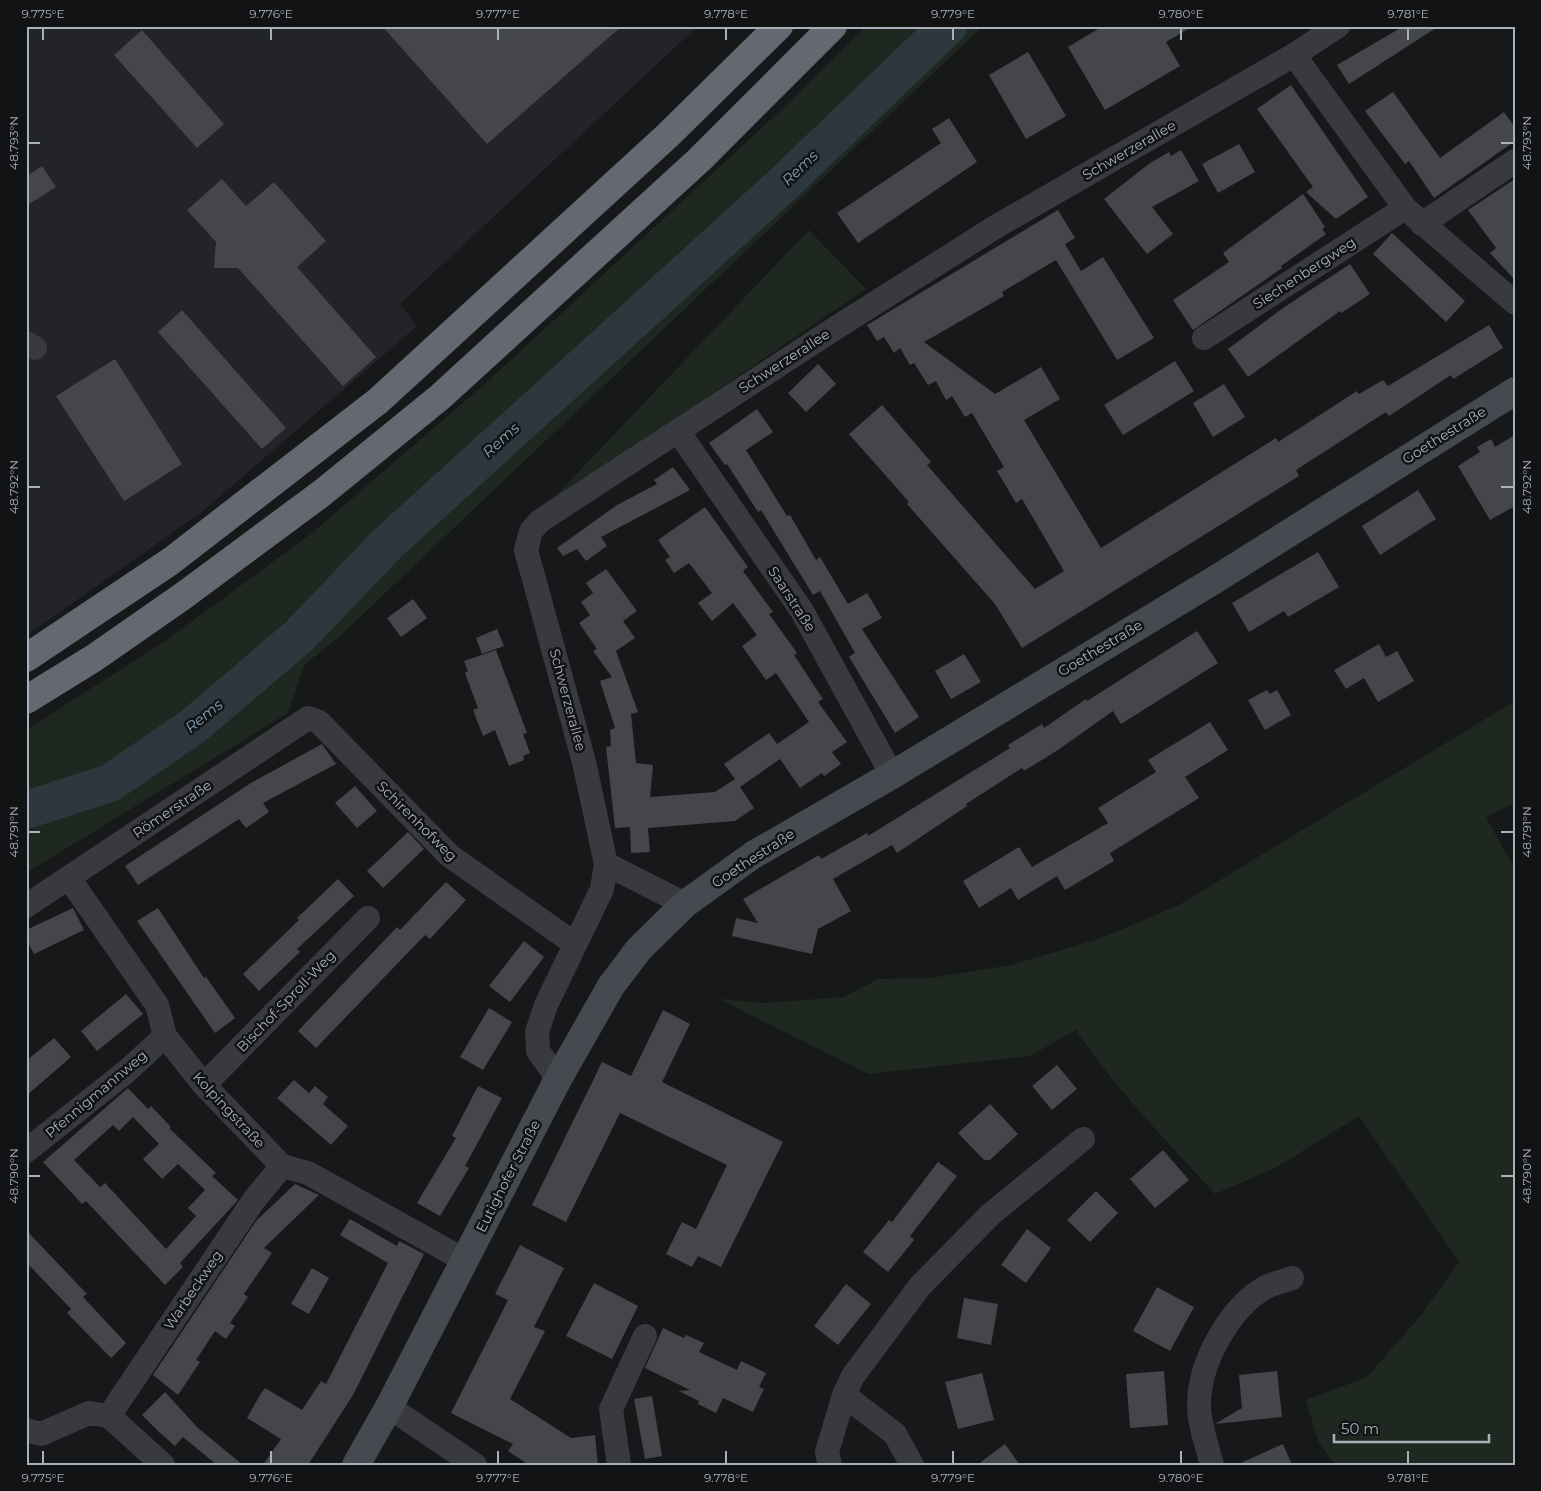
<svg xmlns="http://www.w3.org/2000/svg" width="1541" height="1491" viewBox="0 0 1541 1491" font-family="Montserrat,sans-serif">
<rect width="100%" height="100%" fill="#17181a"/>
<!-- built -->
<path fill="#232427" d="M 26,26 L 698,26 L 400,304 L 417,326 L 203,511 L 26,636 Z"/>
<!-- green -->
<path fill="#1f2820" d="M 867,26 L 983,26 L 340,636 L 304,665 L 288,713 L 26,873 L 26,730 L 168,639 L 312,533 L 486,383 L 782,109 Z
M 809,230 L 866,289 L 543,509 Z
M 1515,701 L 1515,802 L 1486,817 L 1515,870 L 1515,1465 L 1335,1465 L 1318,1441 L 1306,1400 L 1367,1377 L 1422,1314 L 1459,1262 L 1359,1116 L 1275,1168 L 1215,1194 C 1167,1141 1115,1089 1076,1030 L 1030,1056 L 869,1074 L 719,999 L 765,1003 L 844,997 L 878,979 L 930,978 L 1011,965 L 1099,939 L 1179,905 Z"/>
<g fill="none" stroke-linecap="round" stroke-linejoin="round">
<!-- river -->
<path stroke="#2d383e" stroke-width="38" d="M 26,810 L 110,783 L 192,727 L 299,636 L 387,544 L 781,186 L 948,26"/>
</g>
<!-- building -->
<path fill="#44464a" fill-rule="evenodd" d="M 382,26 L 622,26 L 487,144 Z
M 1103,26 L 1193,26 L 1166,42 L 1180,66 L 1105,110 L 1068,47 Z
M 1404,26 L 1439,26 L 1349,84 L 1337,65 Z
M 142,30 L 224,124 L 197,148 L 114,55 Z
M 1028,52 L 1066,116 L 1026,139 L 989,75 Z
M 1291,85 L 1368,197 L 1336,219 L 1306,192 L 1313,187 L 1257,109 Z
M 1393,92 L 1440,158 L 1504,112 L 1515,127 L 1515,141 L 1434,198 L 1409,161 L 1405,164 L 1365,111 Z
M 949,118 L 977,162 L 858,243 L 837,213 L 941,143 L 932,129 Z
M 1239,144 L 1255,172 L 1218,193 L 1202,164 Z
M 1181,150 L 1199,181 L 1152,207 L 1173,234 L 1147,254 L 1104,199 L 1150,163 L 1169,152 L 1171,156 Z
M 42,166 L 56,187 L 26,206 L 26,177 Z
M 222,179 L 246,206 L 274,182 L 326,241 L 297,267 L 376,357 L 343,386 L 238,268 L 214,268 L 216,242 L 187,210 Z
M 1515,179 L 1515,280 L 1490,253 L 1496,248 L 1468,210 Z
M 1303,194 L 1325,227 L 1322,229 L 1326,234 L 1281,266 L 1282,268 L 1193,330 L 1173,300 L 1229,262 L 1223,253 Z
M 1058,210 L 1075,238 L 1065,244 L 1081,271 L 1103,257 L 1154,338 L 1117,360 L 1056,260 L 1002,292 L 1004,296 L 924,342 L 995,394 L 1041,367 L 1060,399 L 1024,420 L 1101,548 L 1276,438 L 1278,442 L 1357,391 L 1359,394 L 1383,380 L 1388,386 L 1489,325 L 1503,348 L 1453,379 L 1451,375 L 1389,416 L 1386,412 L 1296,470 L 1299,476 L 1022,648 L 995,604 L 907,504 L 909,502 L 849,434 L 882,405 L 931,462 L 927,465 L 1035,589 L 1064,571 L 1022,499 L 1016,503 L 997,471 L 1004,467 L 972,413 L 965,417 L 952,396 L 946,400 L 936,381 L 928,385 L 914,363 L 910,365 L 900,348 L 894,353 L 884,337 L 877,341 L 867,325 Z
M 1392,233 L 1465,301 L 1446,322 L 1373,254 Z
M 1350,264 L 1370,294 L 1341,313 L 1340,311 L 1248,377 L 1228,349 L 1283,308 Z
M 182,310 L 286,428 L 262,449 L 158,332 Z
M 115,359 L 182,464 L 124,501 L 56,396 Z
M 1175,361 L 1194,391 L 1123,435 L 1104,405 Z
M 818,364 L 836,384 L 806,412 L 788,393 Z
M 1224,384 L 1245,417 L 1213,437 L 1193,403 Z
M 757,409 L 773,432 L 746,450 L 787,516 L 790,515 L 816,560 L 820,557 L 848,604 L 867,593 L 882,618 L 862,629 L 919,717 L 895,733 L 849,657 L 855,653 L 820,591 L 813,595 L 761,510 L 758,512 L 727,464 L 725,465 L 709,443 Z
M 1515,435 L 1515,506 L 1490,520 L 1458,466 L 1480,452 L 1477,447 L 1491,439 L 1495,447 Z
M 673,467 L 690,490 L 601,537 L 607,546 L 586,561 L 577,549 L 563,556 L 557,548 L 617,505 L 657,484 L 654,480 Z
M 1418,490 L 1436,519 L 1380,555 L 1362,526 Z
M 705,507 L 748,567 L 743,571 L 773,612 L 769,614 L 797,653 L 794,655 L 823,699 L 818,702 L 847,742 L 832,752 L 841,764 L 824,776 L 822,773 L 800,788 L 780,759 L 740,787 L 754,808 L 735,821 L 648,828 L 650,852 L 631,853 L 630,827 L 615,828 L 606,747 L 611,746 L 610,730 L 615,728 L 600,681 L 612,677 L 593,651 L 597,649 L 579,623 L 590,615 L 581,602 L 593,593 L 586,583 L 606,569 L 637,611 L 623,621 L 635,638 L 616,651 L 638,712 L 631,714 L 636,763 L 653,765 L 650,797 L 715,792 L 735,779 L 724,764 L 769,733 L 777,744 L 809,722 L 776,673 L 766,680 L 742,646 L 757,635 L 733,603 L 712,621 L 698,603 L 712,593 L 689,563 L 674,573 L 665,560 L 670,557 L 658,540 Z
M 1318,552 L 1339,587 L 1288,617 L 1284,611 L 1249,632 L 1232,603 Z
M 413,599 L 427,618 L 401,637 L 387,618 Z
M 497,629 L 504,646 L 482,654 L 476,638 Z
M 1197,631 L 1218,663 L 1121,724 L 1113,711 L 1058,750 L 1024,771 L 1022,768 L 966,804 L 967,806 L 897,853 L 892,845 L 833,879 L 851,911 L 818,929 L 812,954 L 732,936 L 736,918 L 758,923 L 743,899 L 819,855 L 821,859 L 867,833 L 868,836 L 1010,748 L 1008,745 L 1042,724 L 1044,728 L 1086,699 L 1087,701 Z
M 1379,644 L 1386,657 L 1397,651 L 1414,681 L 1378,702 L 1364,678 L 1346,689 L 1334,670 Z
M 496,650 L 527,733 L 523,734 L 530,753 L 523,756 L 524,760 L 509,766 L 495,730 L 483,736 L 473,710 L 478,708 L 465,673 L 468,671 L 464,661 Z
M 964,654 L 981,682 L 951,699 L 935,671 Z
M 1267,690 L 1270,694 L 1277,690 L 1291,715 L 1265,730 L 1248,700 Z
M 1210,722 L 1228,750 L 1185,777 L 1199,798 L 1110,853 L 1114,861 L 1065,890 L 1057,876 L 1018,900 L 1011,888 L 979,908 L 963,881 L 1019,847 L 1032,867 L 1108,823 L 1098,808 L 1156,772 L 1148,760 Z
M 322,744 L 336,764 L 263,803 L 269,812 L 246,828 L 239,819 L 138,885 L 125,866 L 251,783 Z
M 355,786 L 377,811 L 357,828 L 335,803 Z
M 408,832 L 424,849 L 383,888 L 367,871 Z
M 338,879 L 354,896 L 297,949 L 300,952 L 259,991 L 243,974 L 299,920 L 297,918 Z
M 446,882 L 466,900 L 430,939 L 425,935 L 316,1048 L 298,1031 L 397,927 L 400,930 Z
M 73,908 L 84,930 L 34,954 L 26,939 L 26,930 Z
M 158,908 L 204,978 L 206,977 L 235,1018 L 215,1033 L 137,921 Z
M 524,941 L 544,957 L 510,1002 L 489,986 Z
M 126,994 L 143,1014 L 97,1051 L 81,1031 Z
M 489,1008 L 512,1022 L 483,1070 L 460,1057 Z
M 663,1010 L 690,1024 L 662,1082 L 783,1142 L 721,1267 L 698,1256 L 692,1267 L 666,1254 L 682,1222 L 696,1229 L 727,1165 L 620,1113 L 566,1222 L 532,1205 L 602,1062 L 631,1076 Z
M 54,1038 L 71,1057 L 26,1096 L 26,1061 Z
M 1057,1065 L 1077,1089 L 1052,1110 L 1032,1086 Z
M 294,1080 L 309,1093 L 315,1086 L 328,1097 L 323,1104 L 348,1126 L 331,1145 L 277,1098 Z
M 478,1086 L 502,1098 L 465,1166 L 469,1168 L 440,1216 L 417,1203 L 456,1138 L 452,1136 Z
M 128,1088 L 148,1109 L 151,1106 L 171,1127 L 169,1128 L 216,1173 L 212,1176 L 238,1200 L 180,1263 L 183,1267 L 165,1285 L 86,1201 L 82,1204 L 43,1162 ZM 133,1117 L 159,1144 L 143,1159 L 162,1179 L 178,1164 L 205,1190 L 188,1208 L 196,1216 L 166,1249 L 105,1183 L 100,1187 L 74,1160 L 113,1125 L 119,1131 Z
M 990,1104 L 1018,1134 L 990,1160 L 984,1160 L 958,1133 Z
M 1163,1150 L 1189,1180 L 1155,1208 L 1130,1179 Z
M 938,1162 L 957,1176 L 910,1236 L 914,1240 L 888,1272 L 863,1252 L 889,1220 L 892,1222 Z
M 295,1184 L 319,1195 L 264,1248 L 272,1253 L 244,1294 L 248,1297 L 230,1323 L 235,1326 L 226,1339 L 215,1331 L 196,1360 L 200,1362 L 178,1395 L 153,1375 L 256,1221 Z
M 1096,1191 L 1118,1213 L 1090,1242 L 1067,1220 Z
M 350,1219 L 397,1246 L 399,1241 L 424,1254 L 353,1395 L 308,1465 L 263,1465 L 281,1439 L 247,1418 L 260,1395 L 265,1388 L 302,1410 L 321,1381 L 326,1384 L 388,1263 L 340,1235 Z
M 1027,1229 L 1051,1248 L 1026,1283 L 1001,1265 Z
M 26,1230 L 87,1294 L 83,1297 L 126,1343 L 111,1358 L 67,1313 L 71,1309 L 26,1262 Z
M 520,1245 L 564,1268 L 534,1327 L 545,1331 L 510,1399 L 571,1438 L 595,1435 L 598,1465 L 529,1465 L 508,1451 L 513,1444 L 451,1413 L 508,1300 L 495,1294 Z
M 312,1268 L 329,1278 L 309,1314 L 291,1304 Z
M 594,1283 L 638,1306 L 612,1359 L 566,1336 Z
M 846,1284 L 871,1304 L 838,1345 L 814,1326 Z
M 1157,1287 L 1194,1307 L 1170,1351 L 1133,1331 Z
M 964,1298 L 998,1304 L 991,1345 L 957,1338 Z
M 663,1328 L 684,1338 L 686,1335 L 704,1343 L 699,1352 L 737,1370 L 741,1361 L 766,1373 L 759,1387 L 764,1389 L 753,1412 L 723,1398 L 716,1413 L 698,1404 L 699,1401 L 679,1391 L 690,1390 L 645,1368 Z
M 1164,1371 L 1168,1425 L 1130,1428 L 1126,1374 Z
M 1277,1371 L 1282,1417 L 1215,1424 L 1242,1408 L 1239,1375 Z
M 982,1373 L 994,1420 L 958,1429 L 945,1382 Z
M 165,1392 L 198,1428 L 243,1465 L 217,1465 L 183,1437 L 175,1446 L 158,1431 L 142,1415 Z
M 652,1396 L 662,1456 L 645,1459 L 634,1399 Z
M 1005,1444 L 1020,1465 L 977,1465 Z
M 1283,1444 L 1292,1465 L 1236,1465 Z"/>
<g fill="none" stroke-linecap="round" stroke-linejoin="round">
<!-- street -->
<path stroke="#383a3f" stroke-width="24" d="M 1294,55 L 1405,208 L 1515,303
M 1422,224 L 1515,161
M 1204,338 L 1405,208
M 26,343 L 35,348
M 678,431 L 802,611 L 892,775
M 606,864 L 685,904
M 69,878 L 157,1005 L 165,1036 L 204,1085 L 282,1166 L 308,1173 L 466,1261
M 26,906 L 308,718 L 319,722 L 450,856 L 575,944
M 558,1079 L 538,1051 L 537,1032 L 546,1005 L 602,889 L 606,864 L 584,762 L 526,550 L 531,531 L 540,521 L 834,329 L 997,226 L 1294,55 L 1338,26
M 204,1085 L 368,918
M 26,1151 L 127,1071 L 165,1036
M 844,1395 L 895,1434 L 912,1465
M 389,1407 L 475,1465
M 109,1416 L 254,1200 L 282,1166
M 26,1430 L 41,1434 L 89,1413 L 109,1416 L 163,1465
M 619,1465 L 611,1409 L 645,1336
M 830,1465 L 827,1452 L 844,1395 L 853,1376 L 920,1286 L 991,1214 L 1083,1139
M 1212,1465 C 1207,1446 1199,1424 1199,1405 C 1199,1363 1229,1308 1266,1287 C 1274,1283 1284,1281 1292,1278"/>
<!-- secondary -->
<path stroke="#46494f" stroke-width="28" d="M 356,1465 L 389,1407 L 558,1079 L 611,986 L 639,949 L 685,904 L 753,855 L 892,775 L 1216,579 L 1515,391"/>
<!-- highway -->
<path stroke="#646870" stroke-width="28" d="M 26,658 L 171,561 L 378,401 L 667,136 L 779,26
M 26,700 L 94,658 L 183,596 L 322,493 L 440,397 L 699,160 L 833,26"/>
</g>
<!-- ticks -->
<path fill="none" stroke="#aab0b9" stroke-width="2" d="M 43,28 L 43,40M 271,28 L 271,40M 498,28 L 498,40M 726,28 L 726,40M 953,28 L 953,40M 1181,28 L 1181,40M 1408,28 L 1408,40M 28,143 L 40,143M 1501,143 L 1514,143M 28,487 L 40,487M 1501,487 L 1514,487M 28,832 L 40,832M 1501,832 L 1514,832M 28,1176 L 40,1176M 1501,1176 L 1514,1176M 43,1451 L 43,1464M 271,1451 L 271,1464M 498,1451 L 498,1464M 726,1451 L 726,1464M 953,1451 L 953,1464M 1181,1451 L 1181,1464M 1408,1451 L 1408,1464"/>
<g text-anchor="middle" stroke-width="5" stroke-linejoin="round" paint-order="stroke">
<!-- street labels -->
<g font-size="14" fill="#aab0b9" stroke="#121315">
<text transform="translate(1129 150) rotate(-30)" y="5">Schwerzerallee</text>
<text transform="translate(1304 273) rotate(-33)" y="5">Siechenbergweg</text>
<text transform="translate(784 361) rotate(-33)" y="5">Schwerzerallee</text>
<text transform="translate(1444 435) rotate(-32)" y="5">Goethestraße</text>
<text transform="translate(792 599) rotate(57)" y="5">Saarstraße</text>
<text transform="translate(1100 648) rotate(-31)" y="5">Goethestraße</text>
<text transform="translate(568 700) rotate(75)" y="5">Schwerzerallee</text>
<text transform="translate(172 809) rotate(-34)" y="5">Römerstraße</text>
<text transform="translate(417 821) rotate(45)" y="5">Schirenhofweg</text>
<text transform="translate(753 858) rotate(-33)" y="5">Goethestraße</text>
<text transform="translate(286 1001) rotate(-46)" y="5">Bischof-Sproll-Weg</text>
<text transform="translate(96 1094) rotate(-40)" y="5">Pfennigmannweg</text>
<text transform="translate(229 1110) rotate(47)" y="5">Kolpingstraße</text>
<text transform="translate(508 1176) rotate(-63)" y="5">Eutighofer Straße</text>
<text transform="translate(193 1290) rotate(-56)" y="5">Warbeckweg</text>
</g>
<!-- water labels -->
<g font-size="15" font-style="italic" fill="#80a1b5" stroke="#121315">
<text transform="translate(800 168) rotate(-44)" y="5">Rems</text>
<text transform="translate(501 440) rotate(-42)" y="5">Rems</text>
<text transform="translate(204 716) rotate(-39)" y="5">Rems</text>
</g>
</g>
<!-- border -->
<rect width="1541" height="1491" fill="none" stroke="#121315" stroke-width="55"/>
<!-- scale -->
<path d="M1334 1434v8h155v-8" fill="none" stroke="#aab0b9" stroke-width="2.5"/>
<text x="1341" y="1434" font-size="15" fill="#aab0b9" stroke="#121315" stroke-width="4" paint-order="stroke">50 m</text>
<rect x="28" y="28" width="1486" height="1436" fill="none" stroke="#aab0b9" stroke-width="2"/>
<g font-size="12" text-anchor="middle" fill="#aab0b9">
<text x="43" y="18">9.775°E</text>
<text x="271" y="18">9.776°E</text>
<text x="498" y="18">9.777°E</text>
<text x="726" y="18">9.778°E</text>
<text x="953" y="18">9.779°E</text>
<text x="1181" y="18">9.780°E</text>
<text x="1408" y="18">9.781°E</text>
<text transform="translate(14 143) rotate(-90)" y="4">48.793°N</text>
<text transform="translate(1527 143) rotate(-90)" y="4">48.793°N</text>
<text transform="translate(14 487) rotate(-90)" y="4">48.792°N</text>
<text transform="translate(1527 487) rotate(-90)" y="4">48.792°N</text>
<text transform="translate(14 832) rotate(-90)" y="4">48.791°N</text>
<text transform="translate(1527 832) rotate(-90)" y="4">48.791°N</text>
<text transform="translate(14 1176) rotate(-90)" y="4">48.790°N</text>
<text transform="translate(1527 1176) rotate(-90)" y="4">48.790°N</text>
<text x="43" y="1482">9.775°E</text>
<text x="271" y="1482">9.776°E</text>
<text x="498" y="1482">9.777°E</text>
<text x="726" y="1482">9.778°E</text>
<text x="953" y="1482">9.779°E</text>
<text x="1181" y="1482">9.780°E</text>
<text x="1408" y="1482">9.781°E</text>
</g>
</svg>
